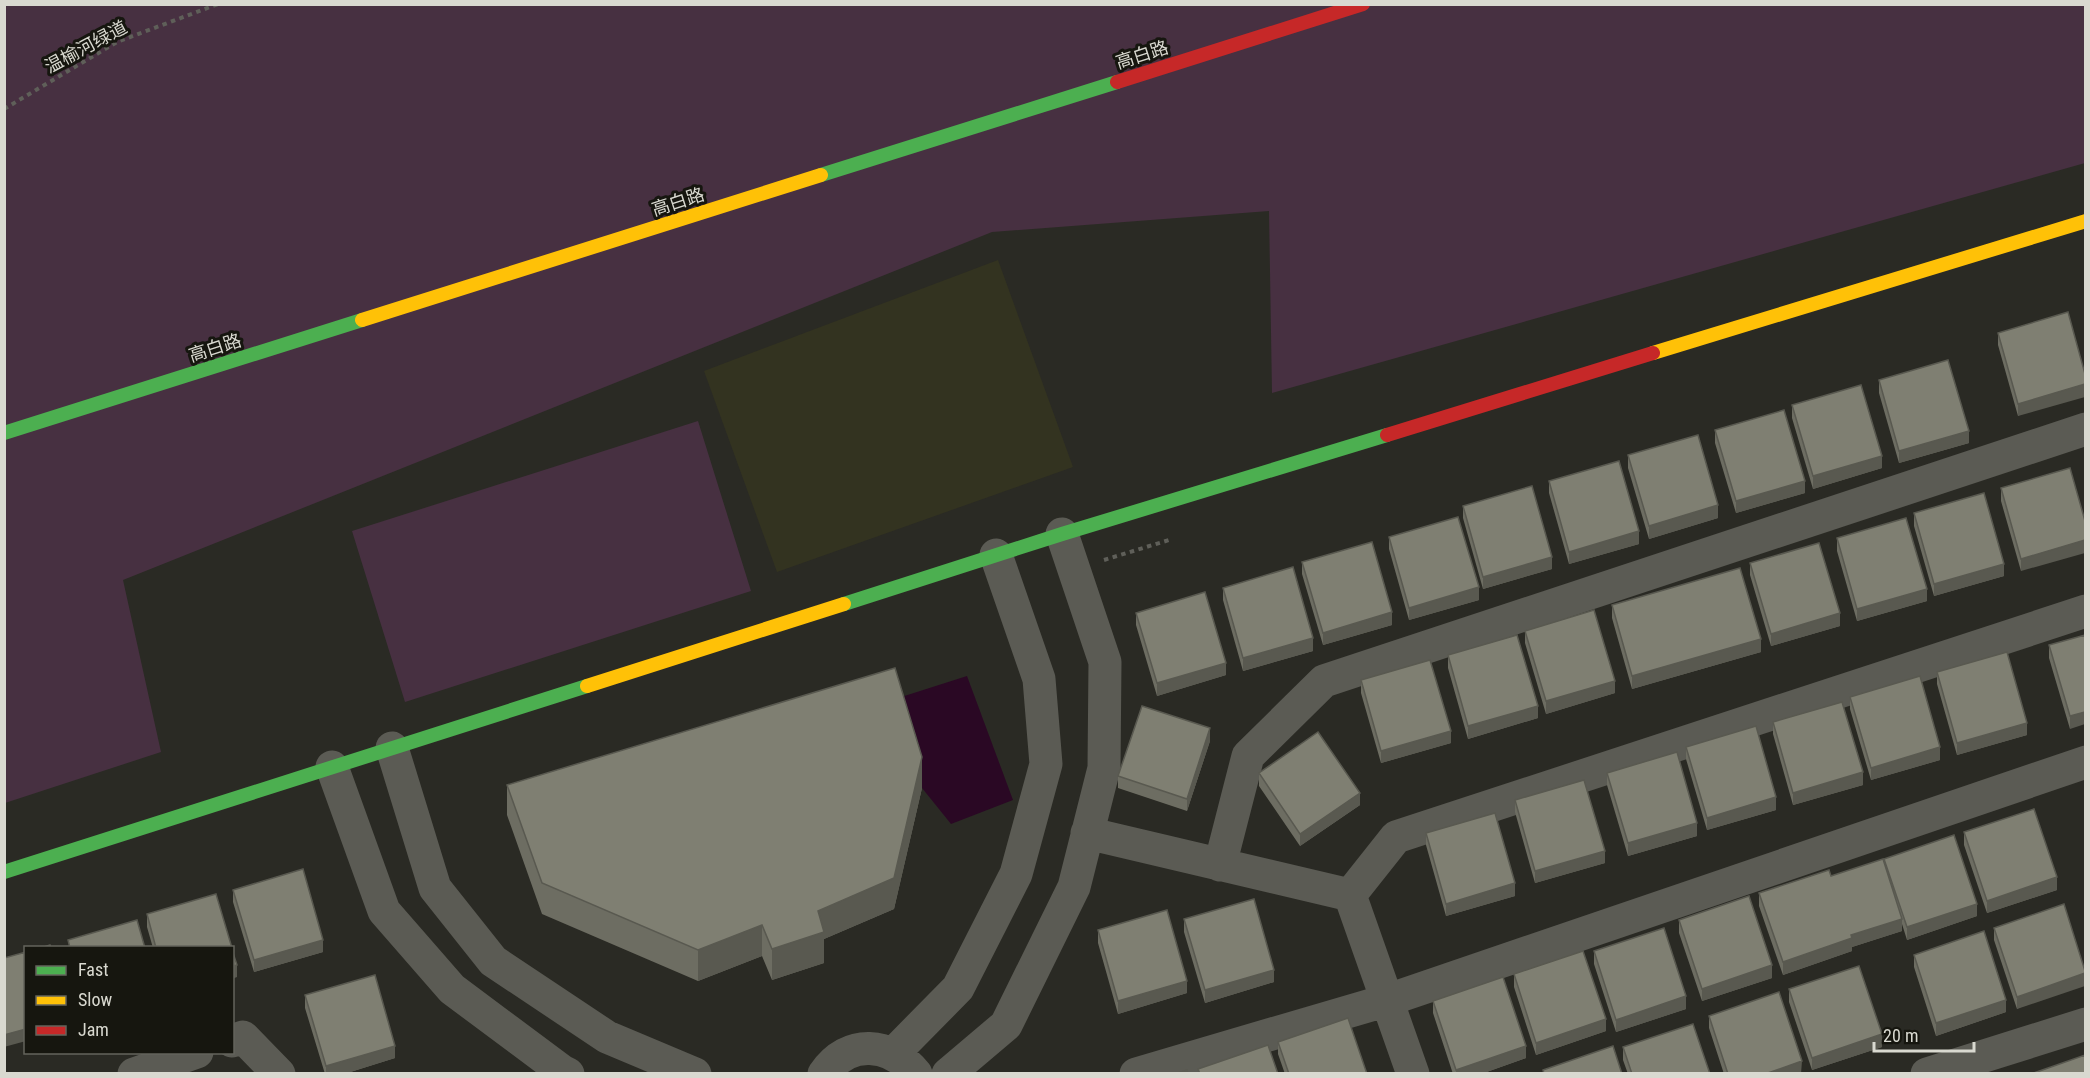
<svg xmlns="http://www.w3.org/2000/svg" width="2090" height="1078" viewBox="0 0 2090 1078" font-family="'Roboto Condensed','Noto Sans SC',sans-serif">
<rect width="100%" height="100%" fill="#2a2a24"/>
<!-- built -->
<path fill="#333320" d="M 998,260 L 1073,467 L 777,572 L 704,371 Z"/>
<!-- green -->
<path fill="#473041" d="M 4,5 L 2085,5 L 2085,163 L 1272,393 L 1269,211 L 992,232 L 123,580 L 161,752 L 5,803 Z
M 698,421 L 751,591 L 405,702 L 352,531 Z"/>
<!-- water -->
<path fill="#2a0824" d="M 967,676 L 1013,800 L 951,824 L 922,788 L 895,699 Z"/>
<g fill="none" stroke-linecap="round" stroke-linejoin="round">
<!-- path -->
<path stroke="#5f5f59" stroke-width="4" stroke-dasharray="4.5 4.5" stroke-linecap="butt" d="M 4,109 L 117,42 L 218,4
M 1104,560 L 1169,540"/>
<!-- street -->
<path stroke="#5b5b54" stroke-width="33" d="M 392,748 L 435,888 L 493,961 L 607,1037 L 695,1074
M 332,767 L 384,911 L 452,989 L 562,1071 L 568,1074
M 1087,833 L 1350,895 L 1396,837 L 2086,611
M 1220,865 L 1248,756 L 1324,681 L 2086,429
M 1350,895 L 1413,1074
M 232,1041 L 243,1037 L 279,1074
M 894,1053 L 958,988 L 1016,874 L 1046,764 L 1039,679 L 996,555
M 134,1074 L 197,1052
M 824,1074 C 848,1038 891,1042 916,1074
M 948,1074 L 1006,1025 L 1074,887 L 1104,768 L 1105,662 L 1062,534
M 1136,1074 L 1388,1000 L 2086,762
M 1927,1074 L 2086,1024"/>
<!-- fast -->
<path stroke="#4caf50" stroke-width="14" d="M 821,175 L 1117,82
M 4,433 L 362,320
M 844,604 L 1062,534 L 1387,435
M 4,872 L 587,686"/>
<!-- slow -->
<path stroke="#ffc107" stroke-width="14" d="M 362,320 L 821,175
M 1653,353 L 2086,221
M 587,686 L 844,604"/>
<!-- jam -->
<path stroke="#c62828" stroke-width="14" d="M 1117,82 L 1363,4
M 1387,435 L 1653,353"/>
</g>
<!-- wall -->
<path fill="#6d6d62" d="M 1998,333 L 2085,374 L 2018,416 L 1998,345 Z
M 1879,380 L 1969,443 L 1899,463 L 1879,393 Z
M 1792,405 L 1882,468 L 1813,489 L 1792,418 Z
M 1715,430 L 1805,493 L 1736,513 L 1715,443 Z
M 1628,455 L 1718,518 L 1649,539 L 1628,468 Z
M 2070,468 L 2021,571 L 2001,501 L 2001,488 Z
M 1549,481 L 1639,544 L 1569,564 L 1549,493 Z
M 1463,506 L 1552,569 L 1483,589 L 1463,518 Z
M 1914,513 L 2004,576 L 1934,596 L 1914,526 Z
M 1389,537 L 1479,600 L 1409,620 L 1389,549 Z
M 1837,538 L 1927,601 L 1857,621 L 1837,551 Z
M 1302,562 L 1392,625 L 1323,645 L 1302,574 Z
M 1750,563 L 1840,626 L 1771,646 L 1750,575 Z
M 1223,588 L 1313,651 L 1243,671 L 1223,600 Z
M 1612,605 L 1761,652 L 1632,689 L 1612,618 Z
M 1136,613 L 1226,675 L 1157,696 L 1136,625 Z
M 1525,631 L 1615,693 L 1546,714 L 1525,643 Z
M 2085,635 L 2070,729 L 2049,658 L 2049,645 Z
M 1448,655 L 1538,718 L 1468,739 L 1448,668 Z
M 1937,672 L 2027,735 L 1957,755 L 1937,684 Z
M 1361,680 L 1451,743 L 1381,763 L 1361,693 Z
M 1850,697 L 1940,760 L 1871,780 L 1850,709 Z
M 1773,722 L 1863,785 L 1793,805 L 1773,734 Z
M 1210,741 L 1187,811 L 1118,788 L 1118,776 Z
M 1686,747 L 1776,810 L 1707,830 L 1686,759 Z
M 1259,773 L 1360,805 L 1300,846 L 1259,786 Z
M 1607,773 L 1697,836 L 1628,856 L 1607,785 Z
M 507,785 L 922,788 L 894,909 L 824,939 L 824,963 L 772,980 L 762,956 L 698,981 L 542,914 L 507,815 Z
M 1515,800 L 1605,863 L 1535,883 L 1515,812 Z
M 1964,832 L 2057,890 L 1987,913 L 1964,845 Z
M 1426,833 L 1515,896 L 1446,916 L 1426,845 Z
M 1884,859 L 1977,916 L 1907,940 L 1902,924 L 1902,931 L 1852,947 L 1852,951 L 1783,975 L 1759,906 L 1759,893 L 1884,864 Z
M 233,890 L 323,952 L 254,972 L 233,902 Z
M 147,914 L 232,948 L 153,948 L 147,927 Z
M 1184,919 L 1274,982 L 1205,1003 L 1184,932 Z
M 1679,920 L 1772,978 L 1702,1001 L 1679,933 Z
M 1994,928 L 2085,971 L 2017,1009 L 1994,940 Z
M 1098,930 L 1187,993 L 1118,1014 L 1098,943 Z
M 1594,951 L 1686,1009 L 1616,1032 L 1594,964 Z
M 1914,955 L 2006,1012 L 1936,1036 L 1914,967 Z
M 1514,974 L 1606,1031 L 1536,1055 L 1514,987 Z
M 1789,989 L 1882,1047 L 1812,1070 L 1789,1002 Z
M 305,995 L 395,1058 L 344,1074 L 325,1074 L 305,1008 Z
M 1433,1001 L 1526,1058 L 1481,1074 L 1453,1074 L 1433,1013 Z
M 1709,1016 L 1802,1073 L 1724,1074 L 1709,1028 Z
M 1278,1042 L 1367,1074 L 1285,1074 L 1278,1054 Z
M 1623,1047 L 1710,1074 L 1628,1074 L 1623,1060 Z"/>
<!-- shaded-wall -->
<path fill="#595950" d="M 2085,384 L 2085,397 L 2018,416 L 2018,404 Z
M 1969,431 L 1969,443 L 1899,463 L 1899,451 Z
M 1882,456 L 1882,468 L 1813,489 L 1813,476 Z
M 1805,481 L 1805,493 L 1736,513 L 1736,501 Z
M 1718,505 L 1718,518 L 1649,539 L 1649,526 Z
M 1639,531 L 1639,544 L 1569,564 L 1569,552 Z
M 2085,540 L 2085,553 L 2021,571 L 2021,559 Z
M 1552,557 L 1552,569 L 1483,589 L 1483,577 Z
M 2004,564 L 2004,576 L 1934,596 L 1934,584 Z
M 1479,587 L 1479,600 L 1409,620 L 1409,608 Z
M 1927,589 L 1927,601 L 1857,621 L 1857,609 Z
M 1392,612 L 1392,625 L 1323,645 L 1323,633 Z
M 1840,613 L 1840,626 L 1771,646 L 1771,634 Z
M 1313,638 L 1313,651 L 1243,671 L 1243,658 Z
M 1761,639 L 1761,652 L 1632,689 L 1632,676 Z
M 1226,663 L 1226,675 L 1157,696 L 1157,683 Z
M 1615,681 L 1615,693 L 1546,714 L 1546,701 Z
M 1538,706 L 1538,718 L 1468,739 L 1468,726 Z
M 2085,712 L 2085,724 L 2070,729 L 2070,716 Z
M 2027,723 L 2027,735 L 1957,755 L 1957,743 Z
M 1210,728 L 1210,741 L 1187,811 L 1187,799 Z
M 1451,731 L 1451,743 L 1381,763 L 1381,751 Z
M 1940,747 L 1940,760 L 1871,780 L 1871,768 Z
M 922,757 L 922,788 L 894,909 L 824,939 L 824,963 L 772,980 L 772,949 L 818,911 Z
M 1863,772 L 1863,785 L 1793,805 L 1793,793 Z
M 1360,793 L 1360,805 L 1300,846 L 1300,834 Z
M 1776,797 L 1776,810 L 1707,830 L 1707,818 Z
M 1697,823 L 1697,836 L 1628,856 L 1628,843 Z
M 1605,851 L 1605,863 L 1535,883 L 1535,871 Z
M 2057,877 L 2057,890 L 1987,913 L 1987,901 Z
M 1515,883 L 1515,896 L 1446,916 L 1446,904 Z
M 1977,904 L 1977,916 L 1907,940 L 1907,927 Z
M 1902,919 L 1902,931 L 1852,947 L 1852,951 L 1783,975 L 1783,962 L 1851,935 Z
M 762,925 L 762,956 L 698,981 L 698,950 Z
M 323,940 L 323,952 L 254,972 L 254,960 Z
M 237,965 L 237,977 L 232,979 L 232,966 Z
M 1772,965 L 1772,978 L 1702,1001 L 1702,989 Z
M 1274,970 L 1274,982 L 1205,1003 L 1205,990 Z
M 2085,973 L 2085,986 L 2017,1009 L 2017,997 Z
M 1187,981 L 1187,993 L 1118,1014 L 1118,1001 Z
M 1686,996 L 1686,1009 L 1616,1032 L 1616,1020 Z
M 2006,1000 L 2006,1012 L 1936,1036 L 1936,1023 Z
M 1606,1019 L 1606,1031 L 1536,1055 L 1536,1043 Z
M 26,1029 L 26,1041 L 4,1047 L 4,1035 Z
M 1882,1034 L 1882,1047 L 1812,1070 L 1812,1058 Z
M 395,1046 L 395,1058 L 344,1074 L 326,1074 L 326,1066 Z
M 1526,1046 L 1526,1058 L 1481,1074 L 1456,1074 L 1456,1070 Z
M 1802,1061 L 1801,1074 L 1765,1074 Z"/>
<!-- building -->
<path fill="#7f7f72" stroke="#595950" stroke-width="1.5" d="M 2068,312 L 2085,374 L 2085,384 L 2018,404 L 1998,333 Z
M 1948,360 L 1969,431 L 1899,451 L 1879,380 Z
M 1861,385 L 1882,456 L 1813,476 L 1792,405 Z
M 1784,410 L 1805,481 L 1736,501 L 1715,430 Z
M 1698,435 L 1718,505 L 1649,526 L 1628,455 Z
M 1619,461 L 1639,531 L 1569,552 L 1549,481 Z
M 2070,468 L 2085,521 L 2085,540 L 2021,559 L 2001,488 Z
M 1532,486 L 1552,557 L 1483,577 L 1463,506 Z
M 1984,493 L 2004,564 L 1934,584 L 1914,513 Z
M 1458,517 L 1479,587 L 1409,608 L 1389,537 Z
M 1906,518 L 1927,589 L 1857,609 L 1837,538 Z
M 1372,542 L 1392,612 L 1323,633 L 1302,562 Z
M 1819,543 L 1840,613 L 1771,634 L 1750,563 Z
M 1293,567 L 1313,638 L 1243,658 L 1223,588 Z
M 1740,568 L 1761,639 L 1632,676 L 1612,605 Z
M 1205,592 L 1226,663 L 1157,683 L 1136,613 Z
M 1594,610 L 1615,681 L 1546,701 L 1525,631 Z
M 1517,635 L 1538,706 L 1468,726 L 1448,655 Z
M 2085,635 L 2085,712 L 2070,716 L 2049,645 Z
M 2007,652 L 2027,723 L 1957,743 L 1937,672 Z
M 1430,660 L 1451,731 L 1381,751 L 1361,680 Z
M 895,668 L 922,757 L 894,878 L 818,911 L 824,932 L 772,949 L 762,925 L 698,950 L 542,883 L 507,785 Z
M 1920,676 L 1940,747 L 1871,768 L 1850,697 Z
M 1842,702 L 1863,772 L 1793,793 L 1773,722 Z
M 1142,706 L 1210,728 L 1187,799 L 1118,776 Z
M 1756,726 L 1776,797 L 1707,818 L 1686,747 Z
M 1318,732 L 1360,793 L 1300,834 L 1259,773 Z
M 1677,752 L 1697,823 L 1628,843 L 1607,773 Z
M 1584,780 L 1605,851 L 1535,871 L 1515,800 Z
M 2034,809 L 2057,877 L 1987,901 L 1964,832 Z
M 1495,813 L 1515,883 L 1446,904 L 1426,833 Z
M 1954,835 L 1977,904 L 1907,927 L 1884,859 Z
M 1883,859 L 1902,919 L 1851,935 L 1852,938 L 1783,962 L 1759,893 L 1829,870 L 1831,876 Z
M 303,869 L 323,940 L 254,960 L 233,890 Z
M 216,894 L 232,948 L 156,948 L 147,914 Z
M 1749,896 L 1772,965 L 1702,989 L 1679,920 Z
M 1254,899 L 1274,970 L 1205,990 L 1184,919 Z
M 2064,904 L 2085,971 L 2085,973 L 2017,997 L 1994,928 Z
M 1167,910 L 1187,981 L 1118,1001 L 1098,930 Z
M 137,920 L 145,948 L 70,948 L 68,940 Z
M 1664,928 L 1686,996 L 1616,1020 L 1594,951 Z
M 1984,931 L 2006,1000 L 1936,1023 L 1914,955 Z
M 50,945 L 51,948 L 41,948 Z
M 232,950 L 237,965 L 232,966 Z
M 1583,951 L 1606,1019 L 1536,1043 L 1514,974 Z
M 26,952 L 26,1029 L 4,1035 L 4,958 Z
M 1859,966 L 1882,1034 L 1812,1058 L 1789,989 Z
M 375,975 L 395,1046 L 326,1066 L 305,995 Z
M 1503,977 L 1526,1046 L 1456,1070 L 1433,1001 Z
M 1779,992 L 1802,1061 L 1765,1074 L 1728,1074 L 1709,1016 Z
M 1348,1018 L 1367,1074 L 1289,1074 L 1278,1042 Z
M 1693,1024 L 1710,1074 L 1632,1074 L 1623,1047 Z
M 1268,1045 L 1278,1074 L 1200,1074 L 1198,1069 Z
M 1613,1046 L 1622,1074 L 1544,1074 L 1543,1070 Z
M 2085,1055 L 2085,1074 L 2031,1074 Z
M 1187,1070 L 1188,1074 L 1175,1074 Z"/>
<g text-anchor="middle" stroke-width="6" stroke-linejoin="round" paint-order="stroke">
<!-- street labels -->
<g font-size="18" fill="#d9d9d0" stroke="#16160f">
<text transform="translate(86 47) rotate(-28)" y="6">温榆河绿道</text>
<text transform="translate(1142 55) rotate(-18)" y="6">高白路</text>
<text transform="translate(678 202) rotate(-18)" y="6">高白路</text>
<text transform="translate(215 348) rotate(-18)" y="6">高白路</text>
</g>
</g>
<!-- border -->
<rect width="2090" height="1078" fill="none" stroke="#d9d9d0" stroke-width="12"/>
<!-- legend -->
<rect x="24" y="946" width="210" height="108" fill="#16160f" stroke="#64645c" stroke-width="1.5"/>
<rect x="36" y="966" width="30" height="9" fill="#4caf50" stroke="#64645c" stroke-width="1.5"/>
<text x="78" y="976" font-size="18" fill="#d9d9d0">Fast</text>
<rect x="36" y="996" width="30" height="9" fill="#ffc107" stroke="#64645c" stroke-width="1.5"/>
<text x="78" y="1006" font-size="18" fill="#d9d9d0">Slow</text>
<rect x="36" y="1026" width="30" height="9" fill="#c62828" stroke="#64645c" stroke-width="1.5"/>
<text x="78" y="1036" font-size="18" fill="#d9d9d0">Jam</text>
<!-- scale -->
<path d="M1874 1042v9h100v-9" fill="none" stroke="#d9d9d0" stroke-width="3"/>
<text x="1883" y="1042" font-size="18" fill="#d9d9d0" stroke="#16160f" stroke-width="4.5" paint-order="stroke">20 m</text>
</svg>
